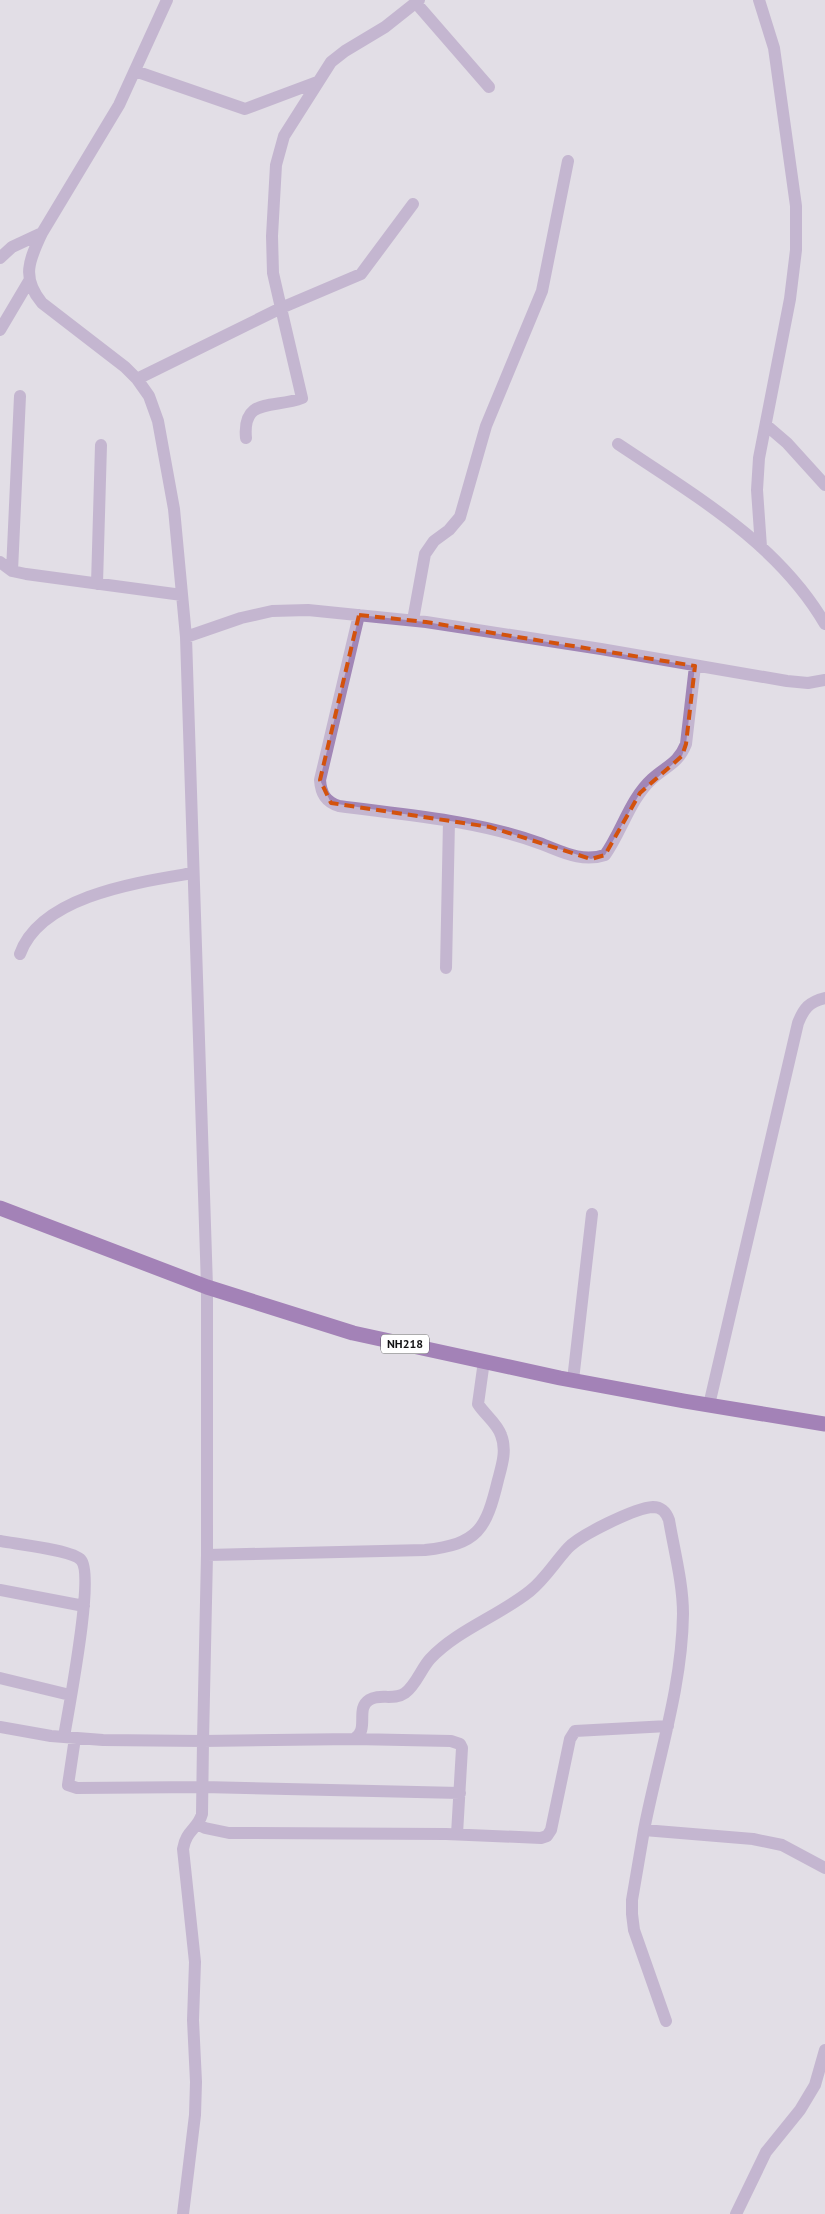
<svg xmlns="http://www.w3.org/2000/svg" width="825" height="2214" viewBox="0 0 825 2214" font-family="'PT Sans',sans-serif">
<rect width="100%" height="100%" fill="#e2dee6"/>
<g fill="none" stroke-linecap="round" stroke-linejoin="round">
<!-- street -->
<path stroke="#a186b6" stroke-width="12" d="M 759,0 L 774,48 L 796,206 L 796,250 L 790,299 L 759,458 L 757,490 L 761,547
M 416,3 L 489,87
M 135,71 L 245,109 L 317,82
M 0,258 L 12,247 L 42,233
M 0,330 L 29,281
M 137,379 L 281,308 L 273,273 L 272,236 L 276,165 L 284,136 L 331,62 L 345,51 L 385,27 L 419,0
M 766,425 L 787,443 L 825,485
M 246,438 C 242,396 275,409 302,398 L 281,308 L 361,274 L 413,204
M 618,444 C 694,495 778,543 825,624
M 0,562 L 12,571 L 26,574 L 182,595
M 12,571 L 20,396
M 97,584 L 101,445
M 359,615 L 320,780 C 321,794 326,802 339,806 C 406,815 475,820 539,843 C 561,851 581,863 605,855 C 622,831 630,799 652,779 C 666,766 678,764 686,744 L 695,666
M 413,620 L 425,554 L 434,541 L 449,530 L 460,517 L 486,426 L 542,291 L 568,161
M 186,637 L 241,618 L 272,611 L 308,610 L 426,622 L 601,649 L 787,681 L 808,683 L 825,680
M 20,954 C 41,895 140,882 193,873
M 446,968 L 449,821
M 573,1380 L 592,1214
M 709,1405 L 798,1023 C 804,1008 809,1002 825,998
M 0,1541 C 15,1544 73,1550 81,1560 C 95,1575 68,1711 64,1737
M 207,1555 L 425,1550 C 478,1544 486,1530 498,1480 C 502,1465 507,1450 501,1435 C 497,1423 485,1415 478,1404 L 484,1361
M 0,1590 L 84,1606
M 0,1678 L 70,1695
M 0,1727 L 51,1736 L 103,1740 L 203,1741 L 207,1555 L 207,1287 L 186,637 L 174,509 L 158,421 L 149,396 L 137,379 L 125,367 L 42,303 C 21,278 29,260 42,233 L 119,105 L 167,0
M 75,1738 L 68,1785 L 77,1788 L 203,1787 L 460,1793
M 354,1739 L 451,1741 L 460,1744 L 462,1748 L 457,1834
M 197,1824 L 205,1828 L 229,1833 L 446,1834 L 541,1838 L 547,1836 L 551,1830 L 570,1739 L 575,1731 L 668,1726
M 666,2021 L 634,1930 L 632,1914 L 632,1900 L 644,1830 L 753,1839 L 782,1845 L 825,1868
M 183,2214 L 195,2115 L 196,2082 L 193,2020 L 195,1962 L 183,1849 C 186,1830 198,1829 202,1814 L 203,1741 L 354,1739 C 370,1730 355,1709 369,1700 C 379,1693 394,1701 405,1693 C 416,1685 421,1669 430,1659 C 457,1630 499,1616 530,1591 C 545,1579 555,1562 568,1548 C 580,1535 635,1508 653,1507 C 662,1507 666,1512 669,1520 C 674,1550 683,1583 683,1614 C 682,1688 658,1758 644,1830
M 736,2214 L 766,2152 L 800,2110 L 815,2085 L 825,2050"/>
<!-- highway -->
<path stroke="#58127e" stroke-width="15" d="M 0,1208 L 207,1287 L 353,1333 L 560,1378 L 684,1401 L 825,1424"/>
</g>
<!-- marked area -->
<path d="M0 0H825V2214H0ZM 359,615 L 426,622 L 695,666 L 686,744 L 682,756 L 640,793 L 605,855 L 591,859 L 490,827 L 331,803 L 320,780 Z" fill="#e2dee6" fill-opacity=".55" fill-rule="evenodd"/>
<path fill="none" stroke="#d3520d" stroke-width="4" stroke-dasharray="10 6" stroke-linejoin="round" d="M 359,615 L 426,622 L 695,666 L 686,744 L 682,756 L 640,793 L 605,855 L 591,859 L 490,827 L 331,803 L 320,780 Z"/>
<g text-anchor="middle" stroke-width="4" stroke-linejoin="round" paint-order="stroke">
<!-- shield labels -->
<rect fill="#fff" stroke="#59585a" stroke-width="1" x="381" y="1334.5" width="48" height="19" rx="4"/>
<g font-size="12" font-weight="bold" fill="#121113">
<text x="405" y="1348">NH218</text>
</g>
</g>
</svg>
